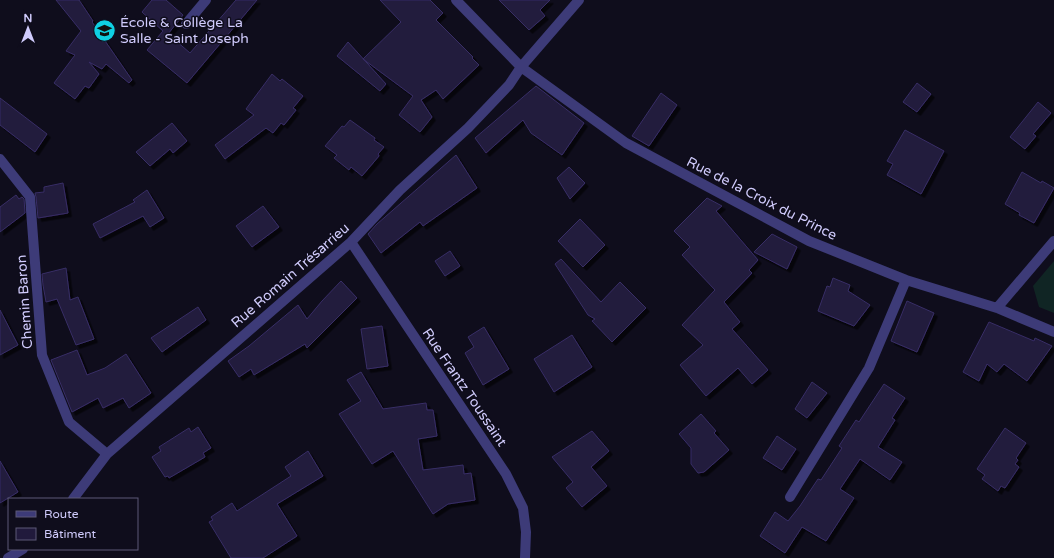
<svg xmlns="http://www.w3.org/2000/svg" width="1054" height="558" viewBox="0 0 1054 558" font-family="'Varela Round',sans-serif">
<defs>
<filter id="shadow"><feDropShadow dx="3.5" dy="3.5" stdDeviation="0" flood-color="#0009"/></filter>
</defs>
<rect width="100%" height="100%" fill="#0f0d1c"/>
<!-- green -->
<path fill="#102524" d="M 1054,261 L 1054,313 L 1039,307 L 1033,286 Z"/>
<!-- building -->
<path fill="#211a3c" stroke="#382e66" filter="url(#shadow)" d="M 56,0 L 79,0 L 93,21 L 92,22 L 132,80 L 129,83 L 106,64 L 102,69 L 89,62 L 99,74 L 89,88 L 85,86 L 75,99 L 54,83 L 75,55 L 66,51 L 81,31 Z
M 152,0 L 166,0 L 183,15 L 168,34 L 190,53 L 236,0 L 257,0 L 187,83 L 147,50 L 163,31 L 142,12 Z
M 380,0 L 430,0 L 443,13 L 436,20 L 473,57 L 472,58 L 479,65 L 443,99 L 436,90 L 421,100 L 432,117 L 420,132 L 399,115 L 413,96 L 363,59 L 401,22 Z
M 499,0 L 550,0 L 540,10 L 545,16 L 529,30 Z
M 348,42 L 386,84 L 380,91 L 337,56 Z
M 272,74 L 280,81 L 282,79 L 303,96 L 293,108 L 296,110 L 284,125 L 281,123 L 273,133 L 266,128 L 225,159 L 215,145 L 254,115 L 246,109 Z
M 917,83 L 931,94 L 917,112 L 903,102 Z
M 536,86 L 584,123 L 562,155 L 531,133 L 523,120 L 486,153 L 475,138 Z
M 661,93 L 677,105 L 649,146 L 632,136 Z
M 0,98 L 47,134 L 35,152 L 0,125 Z
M 1038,102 L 1051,113 L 1033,134 L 1036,136 L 1025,149 L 1010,137 Z
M 350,120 L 375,138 L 374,140 L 384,147 L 378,154 L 379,156 L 362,176 L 351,167 L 349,170 L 334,158 L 337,155 L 325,146 L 342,126 L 344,127 Z
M 172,123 L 187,141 L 173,153 L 170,149 L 150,166 L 136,152 Z
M 905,130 L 944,151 L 921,194 L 887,175 L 893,164 L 887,161 Z
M 456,155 L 477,188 L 423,226 L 420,222 L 381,253 L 368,234 L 377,224 Z
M 569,167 L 585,183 L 570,199 L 557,178 Z
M 1022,172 L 1041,183 L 1042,181 L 1054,188 L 1034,223 L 1019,215 L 1020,213 L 1005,204 Z
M 63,183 L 68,213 L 38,218 L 36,197 L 35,193 L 44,192 L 44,187 Z
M 147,190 L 164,218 L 150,227 L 143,216 L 100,238 L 93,224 L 135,202 L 133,200 Z
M 16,195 L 19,199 L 22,197 L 24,199 L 25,213 L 0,232 L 0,207 Z
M 707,198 L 722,206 L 716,211 L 758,260 L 749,270 L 752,273 L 724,302 L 740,322 L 732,329 L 768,370 L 752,384 L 738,368 L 706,396 L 680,365 L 703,345 L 682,325 L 715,290 L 682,255 L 690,247 L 674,231 Z
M 263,206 L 279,227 L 252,247 L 236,226 Z
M 580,219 L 605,245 L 583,267 L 558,241 Z
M 772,234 L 797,247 L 787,269 L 754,252 Z
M 450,251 L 460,266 L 445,276 L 435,261 Z
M 561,259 L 601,302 L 620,282 L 646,308 L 612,342 L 592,321 L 595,319 L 588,315 L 555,264 Z
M 66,268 L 70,300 L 78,297 L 94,339 L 76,345 L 57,299 L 46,302 L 43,285 L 42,274 Z
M 833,278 L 850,285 L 848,291 L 870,305 L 854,326 L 818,311 L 827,286 L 830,287 Z
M 341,281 L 357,298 L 307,348 L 305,344 L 254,375 L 251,369 L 239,377 L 228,361 L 249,346 L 298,305 L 307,319 L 322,301 Z
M 907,301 L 934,313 L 917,352 L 891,341 Z
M 198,307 L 206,320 L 162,352 L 151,338 Z
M 0,310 L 18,345 L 0,355 Z
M 989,322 L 1034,341 L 1035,338 L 1052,346 L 1027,381 L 1004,364 L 997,372 L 987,364 L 979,381 L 963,372 Z
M 382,326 L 388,366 L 367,369 L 361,329 Z
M 484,327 L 509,369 L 483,385 L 465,353 L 474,347 L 468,337 Z
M 572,335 L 592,367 L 554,392 L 534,359 Z
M 77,350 L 87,375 L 105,368 L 126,354 L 151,393 L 129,408 L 123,398 L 103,408 L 98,398 L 72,412 L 51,360 Z
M 361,372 L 383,409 L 426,403 L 427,410 L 433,410 L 437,436 L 418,439 L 423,470 L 463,465 L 464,474 L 471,473 L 475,500 L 448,504 L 433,514 L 393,451 L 372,464 L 339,414 L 361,401 L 347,380 Z
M 812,382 L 827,393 L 807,418 L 795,409 Z
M 884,384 L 905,398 L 892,418 L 895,420 L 878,447 L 902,462 L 890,480 L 860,459 L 840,489 L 854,498 L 826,541 L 802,527 L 785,553 L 760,536 L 775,512 L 788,521 L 800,506 L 818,479 L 821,480 L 842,448 L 839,446 L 856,420 L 859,422 Z
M 701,414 L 716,431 L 714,433 L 729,450 L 704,472 L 698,473 L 691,464 L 691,448 L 679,434 Z
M 198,427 L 211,448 L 203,453 L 205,457 L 169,478 L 168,476 L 165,477 L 152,457 L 161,451 L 159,447 L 189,428 L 191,432 Z
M 1005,428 L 1026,443 L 1016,458 L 1018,460 L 1015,464 L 1019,467 L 1005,488 L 1001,486 L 998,491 L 982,479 L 985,475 L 977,469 Z
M 592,431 L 609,451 L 591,467 L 607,486 L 582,507 L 566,488 L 573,482 L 552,457 Z
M 777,436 L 796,449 L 782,470 L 763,458 Z
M 308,451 L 323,476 L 277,504 L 297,536 L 263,558 L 231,558 L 209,522 L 213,520 L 211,517 L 232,503 L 237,511 L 291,476 L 285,467 Z
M 0,461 L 18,492 L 0,503 Z"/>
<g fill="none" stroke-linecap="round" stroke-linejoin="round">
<!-- minor -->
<path stroke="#3d3b78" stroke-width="10" d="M 456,0 L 521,67 L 626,143 L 809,241 L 906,280 L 997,308 L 1054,332
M 186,24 L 206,0
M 0,159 L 30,197 L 42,355 L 69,422 L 107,454
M 351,242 L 506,474 L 523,508 L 526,532 L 525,558
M 997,308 L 1054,241
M 790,497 L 869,368 L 906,280
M 73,499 L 107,454 L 351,242 L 400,190 L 468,128 L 509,85 L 521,67 L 579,0
M 8,558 L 23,549"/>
</g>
<!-- icons -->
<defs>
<symbol id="school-disc" viewBox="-11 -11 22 22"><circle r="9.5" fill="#0fd0e3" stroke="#0f0d1c"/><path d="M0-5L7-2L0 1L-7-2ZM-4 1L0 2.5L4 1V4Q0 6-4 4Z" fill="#111"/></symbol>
</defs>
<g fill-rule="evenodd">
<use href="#school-disc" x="92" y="18" width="25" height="25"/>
</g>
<g text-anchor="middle" stroke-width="3" stroke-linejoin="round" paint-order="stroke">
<!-- poi labels -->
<g font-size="14" fill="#d0cbfc" stroke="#0f0d1c" text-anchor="start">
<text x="120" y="27">École &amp; Collège La<tspan x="120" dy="16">Salle - Saint Joseph</tspan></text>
</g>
<!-- street labels -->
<g font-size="14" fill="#d0cbfc" stroke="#0f0d1c">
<text transform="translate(762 198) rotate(27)" y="5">Rue de la Croix du Prince</text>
<text transform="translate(290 275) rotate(-41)" y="5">Rue Romain Trésarrieu</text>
<text transform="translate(24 302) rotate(-94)" y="5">Chemin Baron</text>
<text transform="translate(465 387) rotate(56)" y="5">Rue Frantz Toussaint</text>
</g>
</g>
<!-- legend -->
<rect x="8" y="498" width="130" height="52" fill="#0f0d1c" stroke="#5c5976"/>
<rect x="16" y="511" width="20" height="6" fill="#3d3b78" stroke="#5c5976"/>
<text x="44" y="518" font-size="12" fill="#d0cbfc">Route</text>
<rect x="16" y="528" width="20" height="12" fill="#211a3c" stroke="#5c5976"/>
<text x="44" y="538" font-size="12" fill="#d0cbfc">Bâtiment</text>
<!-- north arrow -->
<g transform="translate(28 28)" stroke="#0f0d1c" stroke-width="3" paint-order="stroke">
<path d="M0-3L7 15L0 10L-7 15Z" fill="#d0cbfc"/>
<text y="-6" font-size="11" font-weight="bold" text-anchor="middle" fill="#d0cbfc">N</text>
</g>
</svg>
